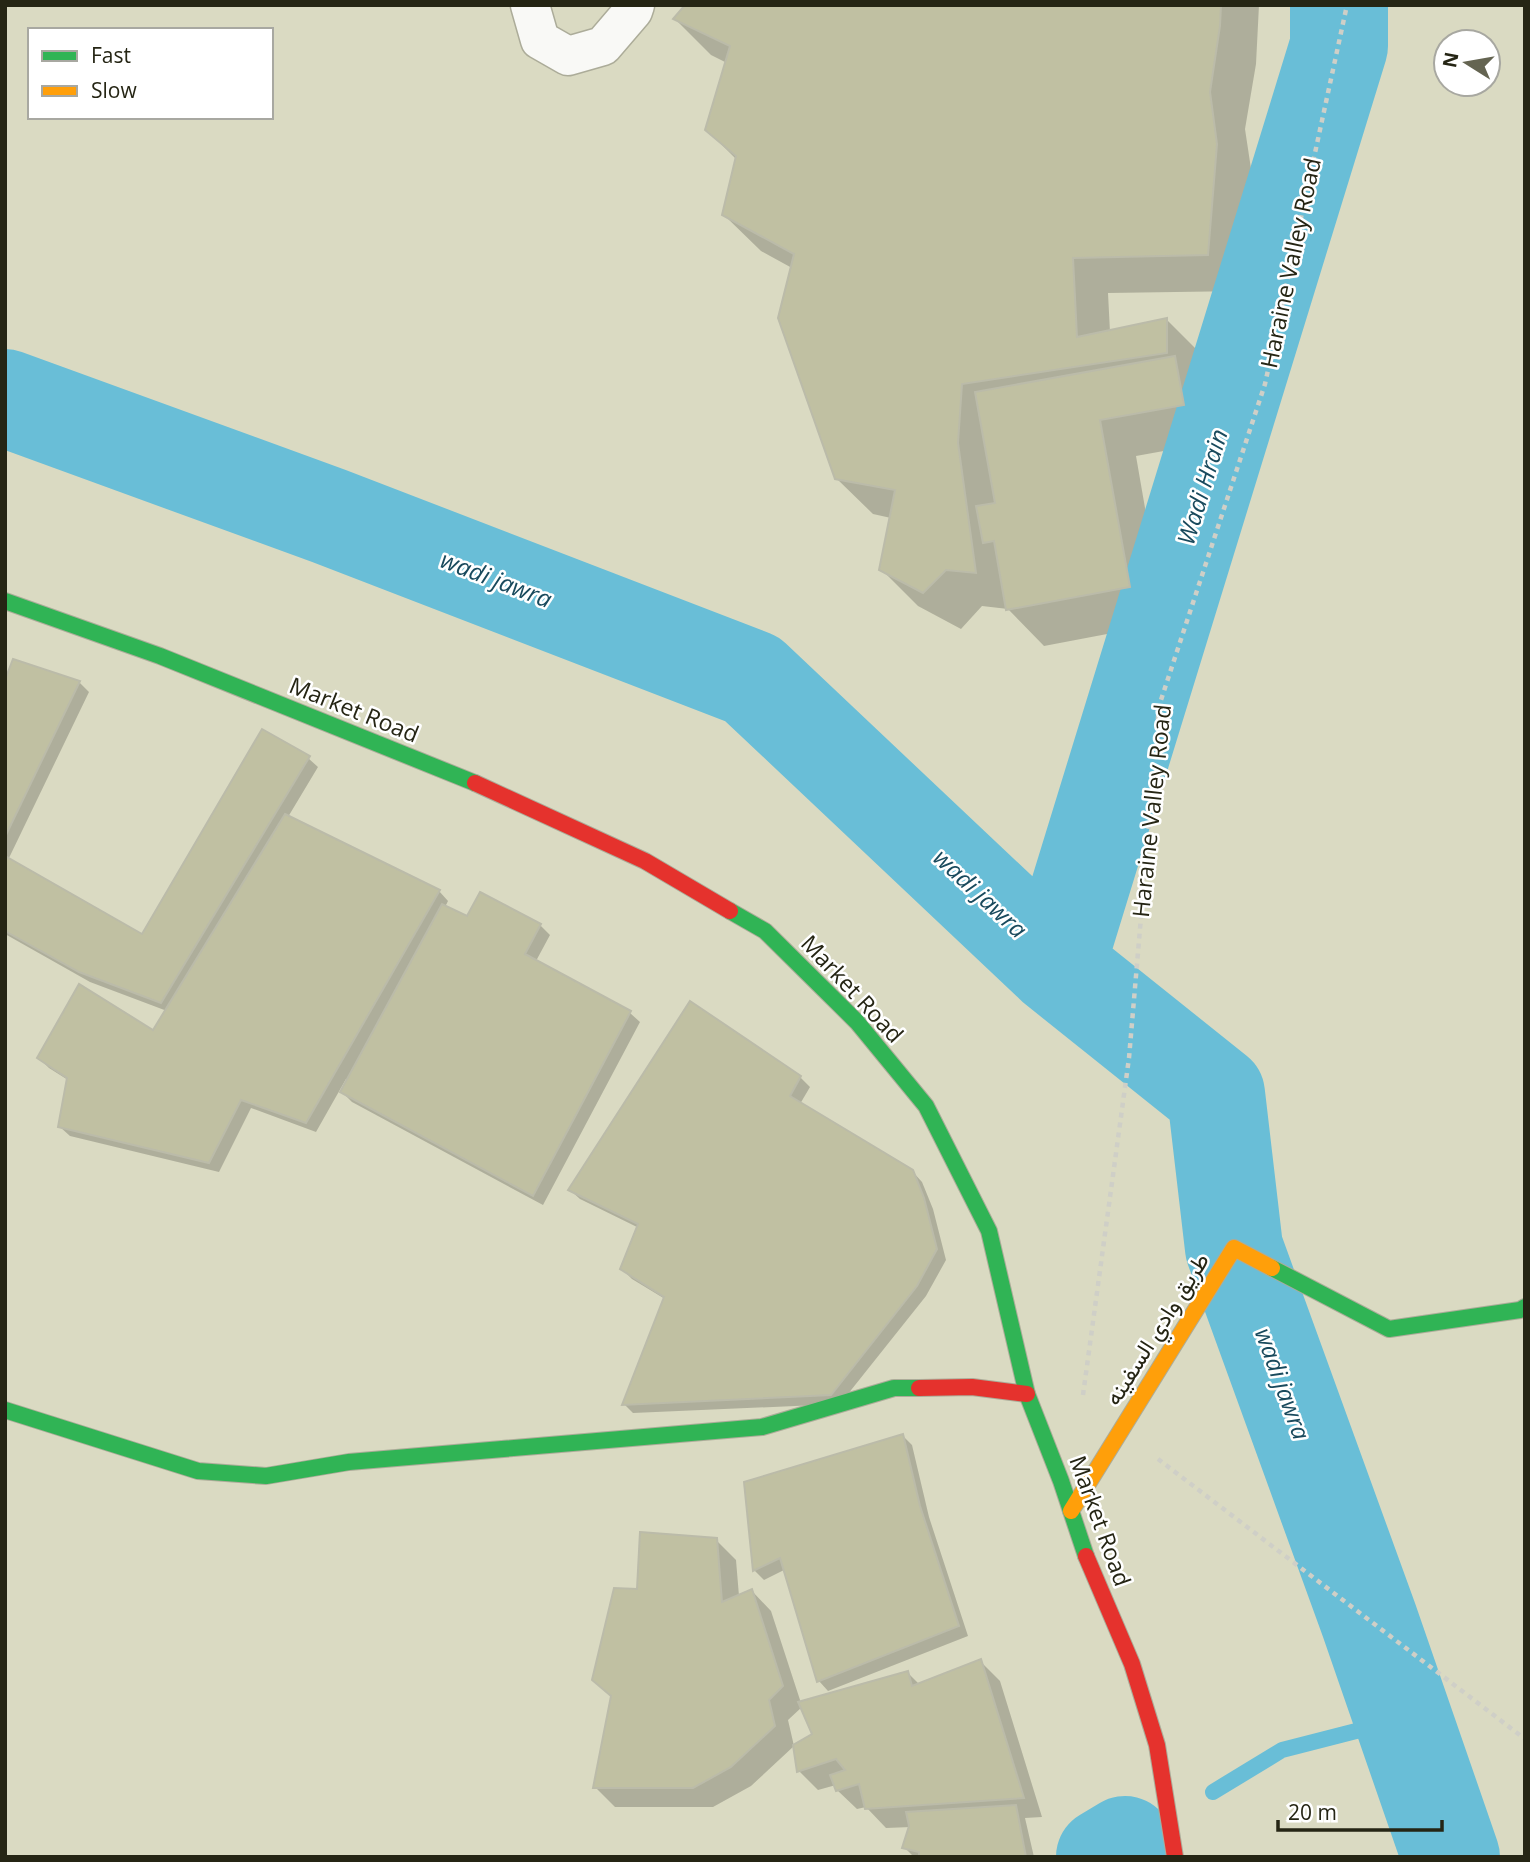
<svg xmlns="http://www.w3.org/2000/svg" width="1530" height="1862" viewBox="0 0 1530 1862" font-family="'Open Sans',Vazirmatn,sans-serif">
<rect width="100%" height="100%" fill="#dadac2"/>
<!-- shadow -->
<path fill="#0003" d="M 688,5 L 1259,5 L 1256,64 L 1245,129 L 1253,182 L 1244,291 L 1108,293 L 1110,332 L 1167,320 L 1203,356 L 1203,386 L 1211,394 L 1219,441 L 1136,456 L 1165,623 L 1044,646 L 1008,609 L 982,606 L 961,629 L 918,606 L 881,569 L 891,518 L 873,514 L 836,478 L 792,268 L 761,251 L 724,215 L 737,160 L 707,130 L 727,63 L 711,55 L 675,19 Z
M 79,682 L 89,692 L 8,860 L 143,936 L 308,758 L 318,767 L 288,817 L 439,891 L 448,901 L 445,907 L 468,919 L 540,925 L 550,935 L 536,961 L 630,1013 L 640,1022 L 543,1205 L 352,1102 L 342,1092 L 349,1081 L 346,1079 L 316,1132 L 251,1108 L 219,1172 L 70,1136 L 60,1127 L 68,1080 L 49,1068 L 39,1058 L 153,1033 L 167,1011 L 90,982 L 5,934 L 5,685 Z
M 800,1077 L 810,1087 L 800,1104 L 912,1171 L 922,1182 L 933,1209 L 946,1260 L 926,1296 L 840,1404 L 633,1413 L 624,1404 L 665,1299 L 632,1279 L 622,1269 L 639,1228 L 580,1199 L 570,1190 Z
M 903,1436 L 912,1445 L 929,1517 L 968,1636 L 828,1691 L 819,1681 L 786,1569 L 764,1580 L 754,1570 L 746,1483 Z
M 716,1540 L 736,1560 L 739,1596 L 752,1591 L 771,1611 L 801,1703 L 908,1673 L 919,1684 L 980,1661 L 1000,1681 L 1042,1817 L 1025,1818 L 1034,1857 L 914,1857 L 904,1847 L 911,1827 L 886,1828 L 866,1807 L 857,1809 L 837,1790 L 836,1785 L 818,1790 L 799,1771 L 814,1734 L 802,1707 L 788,1720 L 794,1746 L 751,1786 L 713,1807 L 615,1807 L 595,1787 L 613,1698 L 594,1680 L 638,1590 Z"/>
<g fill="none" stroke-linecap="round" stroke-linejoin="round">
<!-- stream -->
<path stroke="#69bed7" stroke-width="16" d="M 1213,1792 L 1282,1750 L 1403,1719"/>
<!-- river -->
<path stroke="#69bed7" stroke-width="98" d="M 5,398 L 329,516 L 752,679 L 1056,966 L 1216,1094 L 1234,1248 L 1369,1620 L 1451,1857
M 1056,966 L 1339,46 L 1339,5
M 1105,1857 L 1125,1845"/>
</g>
<!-- building -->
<path fill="#c0c0a2" stroke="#bbbba9" stroke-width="2" d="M 685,5 L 1221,5 L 1220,26 L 1210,92 L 1217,144 L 1208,255 L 1073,258 L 1077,337 L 1167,318 L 1167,353 L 962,384 L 958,443 L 976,573 L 946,570 L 923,593 L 879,570 L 895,490 L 835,479 L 778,318 L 794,254 L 722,215 L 736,156 L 705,130 L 730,46 L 673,19 Z
M 1175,356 L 1184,405 L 1100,420 L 1130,587 L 1006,610 L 994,541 L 983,543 L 976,506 L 995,503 L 975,392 Z
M 13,659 L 80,681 L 5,837 L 5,680 Z
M 262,729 L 310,756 L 161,1003 L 79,972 L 5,931 L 5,856 L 142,934 Z
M 285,814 L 440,890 L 306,1123 L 241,1100 L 209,1163 L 58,1127 L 67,1078 L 37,1058 L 79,984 L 153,1030 Z
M 480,892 L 541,924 L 525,954 L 631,1011 L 533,1196 L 340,1092 L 442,904 L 467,916 Z
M 690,1001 L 801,1076 L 790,1096 L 913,1170 L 924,1198 L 937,1249 L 917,1286 L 831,1395 L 622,1405 L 664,1297 L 620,1269 L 638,1224 L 568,1190 Z
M 903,1434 L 920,1506 L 959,1626 L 817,1682 L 780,1558 L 753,1571 L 744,1482 Z
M 640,1532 L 717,1538 L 722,1602 L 752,1589 L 783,1686 L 769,1700 L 775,1726 L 731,1767 L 693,1788 L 593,1788 L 611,1696 L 592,1680 L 614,1588 L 637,1589 Z
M 981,1659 L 1024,1798 L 865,1809 L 859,1784 L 836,1791 L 830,1775 L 845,1770 L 836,1759 L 797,1772 L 793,1745 L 812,1734 L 798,1702 L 908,1671 L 912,1686 Z
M 1016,1805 L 1026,1857 L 919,1857 L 919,1852 L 902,1848 L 909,1826 L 906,1812 Z"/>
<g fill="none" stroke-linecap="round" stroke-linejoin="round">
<defs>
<path id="street" d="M 530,5 L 540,40 L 568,56 L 603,46 L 633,11 L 635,5"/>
<path id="fast" d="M 5,601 L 160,656 L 475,783
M 730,911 L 765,931 L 857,1022 L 926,1106 L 989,1231 L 1027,1394 L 1061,1481 L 1086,1556
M 1272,1268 L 1389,1329 L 1520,1310 L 1525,1307
M 5,1410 L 198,1471 L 266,1476 L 349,1462 L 762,1427 L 894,1388 L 919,1388"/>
<path id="slow" d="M 1071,1511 L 1234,1248 L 1272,1268"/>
<path id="jam" d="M 475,783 L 645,861 L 730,911
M 919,1388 L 972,1387 L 1027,1394
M 1086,1556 L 1132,1664 L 1157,1745 L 1175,1857"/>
</defs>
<!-- street casing -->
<use href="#street" stroke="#acac99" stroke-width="41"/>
<!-- fast casing -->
<use href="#fast" stroke="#acac99" stroke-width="18"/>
<!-- slow casing -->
<use href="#slow" stroke="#acac99" stroke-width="18"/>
<!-- jam casing -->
<use href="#jam" stroke="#acac99" stroke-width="18"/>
<!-- path -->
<path stroke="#cfcfc7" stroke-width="4.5" stroke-dasharray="5 5" stroke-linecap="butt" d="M 1083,1395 L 1129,1058 L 1159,706 L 1265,384 L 1347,5
M 1158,1459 L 1525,1739"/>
<!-- street -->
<use href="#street" stroke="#f9f9f6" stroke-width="38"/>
<!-- fast -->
<use href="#fast" stroke="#30b455" stroke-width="16"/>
<!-- slow -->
<use href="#slow" stroke="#ff9f0a" stroke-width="16"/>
<!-- jam -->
<use href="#jam" stroke="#e5322d" stroke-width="16"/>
</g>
<g text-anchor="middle" stroke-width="5" stroke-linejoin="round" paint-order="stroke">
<!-- street labels -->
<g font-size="23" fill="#252514" stroke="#fff">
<text transform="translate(1291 263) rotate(-78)" y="8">Haraine Valley Road</text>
<text transform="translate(354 710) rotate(22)" y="8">Market Road</text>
<text transform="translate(1152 811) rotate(-84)" y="8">Haraine Valley Road</text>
<text transform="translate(852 989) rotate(47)" y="8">Market Road</text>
<text transform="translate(1157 1329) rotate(-58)" y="8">طريق وادي السفينه</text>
<text transform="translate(1100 1521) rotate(70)" y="8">Market Road</text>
</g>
<!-- water labels -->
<g font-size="24" font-style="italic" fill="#194a5d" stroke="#fff">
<text transform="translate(1203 487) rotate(-73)" y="8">Wadi Hrain</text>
<text transform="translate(496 580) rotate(21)" y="8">wadi jawra</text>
<text transform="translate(980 894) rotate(43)" y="8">wadi jawra</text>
<text transform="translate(1282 1384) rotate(70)" y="8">wadi jawra</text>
</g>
</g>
<!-- border -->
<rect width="1530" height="1862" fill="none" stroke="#252514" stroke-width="14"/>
<!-- legend -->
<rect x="28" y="28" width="245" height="91" fill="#ffffff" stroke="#a8a8a1" stroke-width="2"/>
<rect x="42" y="51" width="35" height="10" fill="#30b455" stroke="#a8a8a1" stroke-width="2"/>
<text x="91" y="63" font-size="21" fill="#252514">Fast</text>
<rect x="42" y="86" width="35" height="10" fill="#ff9f0a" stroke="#a8a8a1" stroke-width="2"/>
<text x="91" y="98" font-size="21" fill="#252514">Slow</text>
<!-- north arrow -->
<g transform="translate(1467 63) rotate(281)"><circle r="33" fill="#ffffff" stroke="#a8a8a1" stroke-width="2"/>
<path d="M0-5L12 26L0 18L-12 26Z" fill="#646451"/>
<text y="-10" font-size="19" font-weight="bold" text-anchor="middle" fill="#252514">N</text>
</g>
<!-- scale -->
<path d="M1278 1820v10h164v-10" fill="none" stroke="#252514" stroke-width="3.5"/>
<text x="1288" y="1820" font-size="21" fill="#252514" stroke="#ffffff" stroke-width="5" paint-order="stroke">20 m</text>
</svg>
